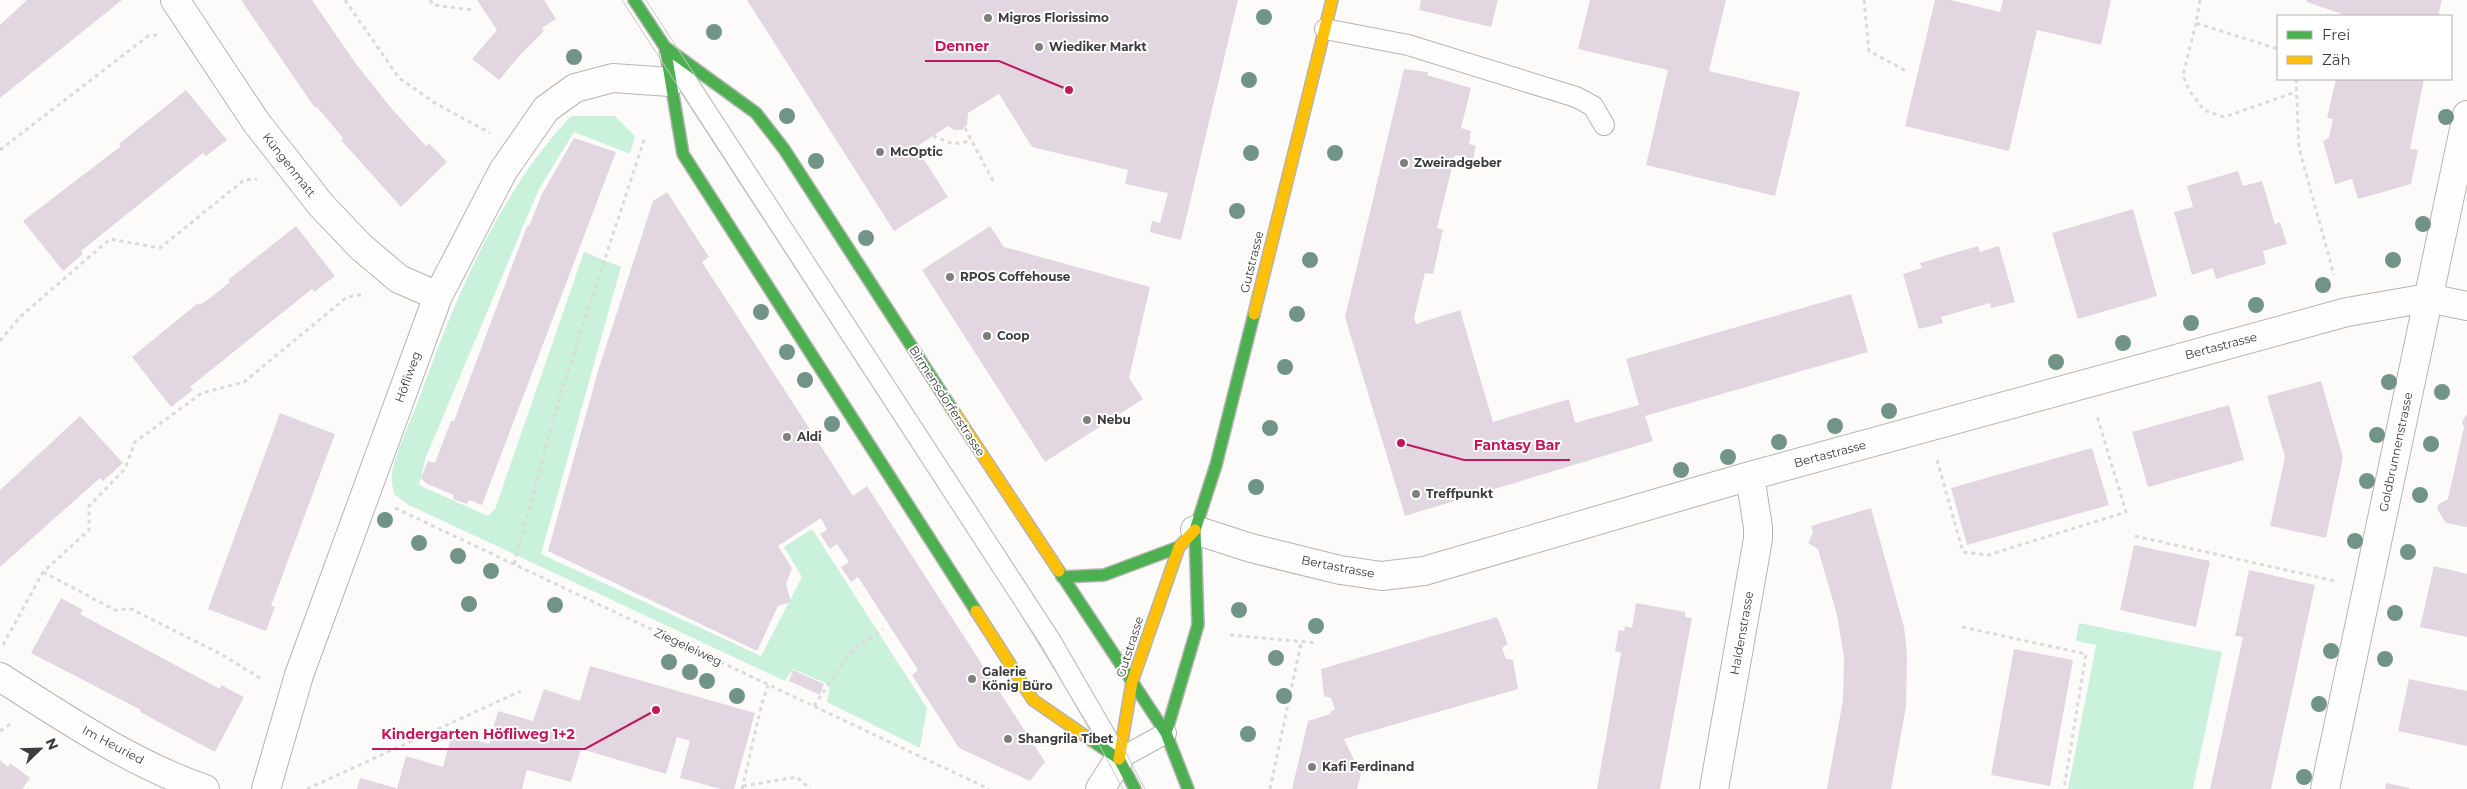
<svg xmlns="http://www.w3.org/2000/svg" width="2467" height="789" viewBox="0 0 2467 789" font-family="Montserrat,sans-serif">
<rect width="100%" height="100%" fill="#fdfbfa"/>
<!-- green -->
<path fill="#caf1dc" d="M 571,116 L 615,116 L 635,136 L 630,154 L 574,132 L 539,189 L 426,457 L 419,485 L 488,516 L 495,509 L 584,252 L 621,267 L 541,554 L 761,656 L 802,577 L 784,547 L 812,529 L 927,708 L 920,748 L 827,702 L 830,685 L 793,669 L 785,681 L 409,505 L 394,494 C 393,488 391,481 392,475 C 392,462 411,419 417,404 C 454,302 496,196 571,116 Z
M 2079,623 L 2222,652 L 2193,789 L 2068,789 L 2096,645 L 2076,641 Z"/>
<!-- building -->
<path fill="#e2d7e1" d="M 27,0 L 122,0 L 0,98 L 0,25 Z
M 241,0 L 312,0 L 356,64 L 392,109 L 426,146 L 429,143 L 447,162 L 401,207 L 341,140 L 343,138 L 317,107 L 315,108 Z
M 477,0 L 544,0 L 556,19 L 542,28 L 544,31 L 520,55 L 499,80 L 472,59 L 497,30 Z
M 747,0 L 1238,0 L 1181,240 L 1150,232 L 1152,221 L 1160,223 L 1168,193 L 1125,184 L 1128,170 L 1032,147 L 999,94 L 968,113 L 967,125 L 962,130 L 954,130 L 948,126 L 916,147 L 948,197 L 894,231 Z
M 1421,0 L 1498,0 L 1491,27 L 1419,10 Z
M 1590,0 L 1726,0 L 1709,71 L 1800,92 L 1775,196 L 1646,165 L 1668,70 L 1578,49 Z
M 1935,0 L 1950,0 L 2000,12 L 2003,0 L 2111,0 L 2101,45 L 2037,30 L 2009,151 L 1905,126 Z
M 2307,0 L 2442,0 L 2438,16 L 2348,16 L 2307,2 Z
M 1404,69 L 1428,72 L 1427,75 L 1471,88 L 1461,128 L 1471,131 L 1469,144 L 1476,146 L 1473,159 L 1455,155 L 1437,228 L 1443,230 L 1433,274 L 1425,273 L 1414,318 L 1416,324 L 1460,310 L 1493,422 L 1569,399 L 1575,423 L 1639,405 L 1626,359 L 1851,294 L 1868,352 L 1645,416 L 1653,441 L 1405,516 L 1345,317 Z
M 2336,79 L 2424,79 L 2410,149 L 2418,150 L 2411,184 L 2358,199 L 2352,179 L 2335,184 L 2323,141 L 2329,138 L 2333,119 L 2327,118 Z
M 186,90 L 227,140 L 206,156 L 203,153 L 81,251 L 83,254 L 63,271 L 23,221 L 121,146 L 119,144 Z
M 574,138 L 616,152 L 482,505 L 469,500 L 467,504 L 453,499 L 454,495 L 427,484 L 421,478 L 428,461 L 435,463 L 451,421 L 454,421 L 527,226 L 529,226 L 542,194 Z
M 2238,171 L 2243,186 L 2262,181 L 2275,224 L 2280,222 L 2287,244 L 2263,251 L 2266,264 L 2216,279 L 2213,268 L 2192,275 L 2174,212 L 2193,207 L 2187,186 Z
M 667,192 L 709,257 L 702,262 L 853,496 L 867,486 L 1045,762 L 1030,781 L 959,748 L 912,675 L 918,670 L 858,577 L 851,582 L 841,567 L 849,562 L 837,544 L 830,549 L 820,534 L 827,530 L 821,518 L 778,546 L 792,568 L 786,584 L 791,602 L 778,606 L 757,651 L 548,551 L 598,371 L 653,201 Z
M 2133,209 L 2157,296 L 2078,319 L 2052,233 Z
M 296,226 L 335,276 L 314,292 L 312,289 L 190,387 L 193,390 L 171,407 L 132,357 L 198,303 L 200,305 L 215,294 L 230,282 L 228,280 Z
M 990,226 L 1004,247 L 1150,287 L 1129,378 L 1143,399 L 1045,462 L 922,270 Z
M 1978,246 L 1980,252 L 1999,246 L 2015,302 L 1991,308 L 1990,303 L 1941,317 L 1943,323 L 1919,329 L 1903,274 L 1922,268 L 1920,263 Z
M 2321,381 L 2343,457 L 2326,538 L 2270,526 L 2285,457 L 2267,396 Z
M 2229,405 L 2244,460 L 2148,487 L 2132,432 Z
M 280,413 L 335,434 L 271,606 L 275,607 L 266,631 L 208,609 Z
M 2467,414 L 2467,527 L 2446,523 L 2437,509 L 2439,504 L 2448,499 L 2464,427 L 2462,422 Z
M 80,416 L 123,463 L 103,481 L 100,478 L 0,567 L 0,490 Z
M 2092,448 L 2109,505 L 1967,545 L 1951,488 Z
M 1871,508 L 1904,627 L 1907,653 L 1906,707 L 1891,789 L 1827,789 L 1843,700 L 1844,658 L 1837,615 L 1818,549 L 1808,543 L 1813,533 L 1811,526 Z
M 2134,545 L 2210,561 L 2196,627 L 2120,610 Z
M 2434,566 L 2467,574 L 2467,637 L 2420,627 Z
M 2249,570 L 2315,585 L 2271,789 L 2210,789 L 2243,637 L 2235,636 Z
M 61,598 L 83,610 L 80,614 L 220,689 L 221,685 L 244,697 L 215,752 L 140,712 L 141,710 L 31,653 Z
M 1636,603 L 1685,612 L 1685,617 L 1692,618 L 1660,789 L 1597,789 L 1621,653 L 1615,651 L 1619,630 L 1624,631 L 1625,626 L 1632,628 Z
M 1497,617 L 1508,644 L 1502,648 L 1506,659 L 1513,660 L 1518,689 L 1344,739 L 1361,774 L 1357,789 L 1292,789 L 1308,721 L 1330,714 L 1330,712 L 1335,709 L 1331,698 L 1324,696 L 1321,669 Z
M 2014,649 L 2073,660 L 2050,786 L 1991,775 Z
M 590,666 L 755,713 L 734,789 L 721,789 L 680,778 L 690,741 L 677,737 L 666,774 L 581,749 L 571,782 L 527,770 L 522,789 L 397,789 L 406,756 L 443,767 L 452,733 L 489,744 L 498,711 L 533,721 L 544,689 L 580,701 Z
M 793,670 L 824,684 L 820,695 L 789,681 Z
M 2409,679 L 2467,691 L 2467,746 L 2398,731 Z
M 0,760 L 8,767 L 10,763 L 30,778 L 22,789 L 0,789 Z
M 360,778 L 396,788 L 396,789 L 357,789 Z
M 2386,783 L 2410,788 L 2410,789 L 2385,789 Z"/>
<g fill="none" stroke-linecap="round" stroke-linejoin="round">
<defs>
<path id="lane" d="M 1325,29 L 1408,45 L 1576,97 L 1593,106 L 1604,125
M 670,56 L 1050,640 L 1119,759 L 1166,733"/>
<path id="street" d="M 175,0 L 256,122 L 321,205 L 361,247 L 399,279 L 438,296
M 1195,530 L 1251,548 L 1340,570 L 1382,576 L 1424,571 L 1750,476 L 2347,312 L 2428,298 L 2467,306
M 0,677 C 65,718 132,764 205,789
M 266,789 L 299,675 L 438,296 L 503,171 L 546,109 L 575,88 L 613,78 L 670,82
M 1100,789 L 1119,759
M 1714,789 L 1758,539 L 1758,527 L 1750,476
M 2325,789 L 2467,115"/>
<path id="fast" d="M 634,0 L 665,47 L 756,113 L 784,149 L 954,412
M 665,47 L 683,154 L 976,611
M 1059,571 L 1166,733 L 1188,789
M 1062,577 L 1104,575 L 1179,547
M 1166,733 L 1198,625 L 1195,530 L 1216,465 L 1254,314
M 1091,740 L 1119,759 L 1135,789"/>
<path id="slow" d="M 1254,314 L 1332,0
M 954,412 L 1059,571
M 976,611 L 1033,700 L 1091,740
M 1119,759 L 1132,682 L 1179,547 L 1195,530"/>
</defs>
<!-- lane casing -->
<use href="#lane" stroke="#b6b4b3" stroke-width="22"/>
<!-- street casing -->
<use href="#street" stroke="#b6b4b3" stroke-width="30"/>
<!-- fast casing -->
<use href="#fast" stroke="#b6b4b3" stroke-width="14"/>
<!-- slow casing -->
<use href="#slow" stroke="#b6b4b3" stroke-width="14"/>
<!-- path -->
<path stroke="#dcdada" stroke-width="3" stroke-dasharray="4 4" stroke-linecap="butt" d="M 345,0 L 399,78 L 435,103 L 490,133
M 430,0 L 433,5 L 472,10
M 1864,0 L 1869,51 L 1908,72
M 2200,0 L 2196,23 L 2278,49
M 2196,23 L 2183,75 L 2189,90 L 2204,110 L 2224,117 L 2296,92
M 2296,79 L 2299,148 L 2334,275
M 965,128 L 994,183
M 933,136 L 953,144 L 971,141
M 0,150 L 148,36 L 158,35
M 0,341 L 20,317 L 110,239 L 160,248 L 244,180 L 257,179
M 1937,460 L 1963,552 L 1988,555 L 2126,512 L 2097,416
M 395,508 L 989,789
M 2135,536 L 2335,581
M 514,564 L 562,389 L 645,137
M 43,572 L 115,610 L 131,609 L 221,654 L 263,680
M 1962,627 L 2086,654 L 2064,789
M 1230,635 L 1317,643
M 3,645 L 43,572 L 89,530 L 89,506 L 125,469 L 135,442 L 202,393 L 244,382 L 347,297 L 365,294
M 814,706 L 851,651 L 883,629
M 0,731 L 12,723
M 743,786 L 797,777 L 810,789
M 307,789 L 521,691
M 742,789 L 762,703 L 768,685
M 1270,789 L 1301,643"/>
<!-- lane -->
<use href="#lane" stroke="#fffefe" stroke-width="20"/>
<!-- street -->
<use href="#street" stroke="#fffefe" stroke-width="28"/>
<!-- fast -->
<use href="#fast" stroke="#4caf50" stroke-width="11"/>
<!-- slow -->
<use href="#slow" stroke="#ffc107" stroke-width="11"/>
<!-- tram -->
<path stroke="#cac9c9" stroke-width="1" d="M 622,0 L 1018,610 L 1090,728 L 1123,789
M 646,0 L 1059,634 L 1112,726 L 1145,789"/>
</g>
<!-- trees -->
<g fill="#729488">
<circle cx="1264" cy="17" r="8"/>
<circle cx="714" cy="32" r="8"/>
<circle cx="574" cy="57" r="8"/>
<circle cx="1249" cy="80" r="8"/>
<circle cx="787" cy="116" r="8"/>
<circle cx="2446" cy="117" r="8"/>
<circle cx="1251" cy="153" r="8"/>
<circle cx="1335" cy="153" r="8"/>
<circle cx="816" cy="161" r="8"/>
<circle cx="1237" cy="211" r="8"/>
<circle cx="2423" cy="224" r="8"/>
<circle cx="866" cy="238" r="8"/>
<circle cx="1310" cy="260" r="8"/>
<circle cx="2393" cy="260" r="8"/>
<circle cx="2323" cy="285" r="8"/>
<circle cx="2256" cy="305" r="8"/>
<circle cx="761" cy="312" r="8"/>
<circle cx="1297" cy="314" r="8"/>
<circle cx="2191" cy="323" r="8"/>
<circle cx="2123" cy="343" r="8"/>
<circle cx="787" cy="352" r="8"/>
<circle cx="2056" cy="362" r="8"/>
<circle cx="1285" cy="367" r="8"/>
<circle cx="805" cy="380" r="8"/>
<circle cx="2389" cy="382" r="8"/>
<circle cx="2442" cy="392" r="8"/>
<circle cx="1889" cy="411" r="8"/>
<circle cx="832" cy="424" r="8"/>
<circle cx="1835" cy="426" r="8"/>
<circle cx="1270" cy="428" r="8"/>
<circle cx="2377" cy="435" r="8"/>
<circle cx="1779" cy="442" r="8"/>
<circle cx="2431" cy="444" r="8"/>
<circle cx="1728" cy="457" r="8"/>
<circle cx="1681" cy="470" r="8"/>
<circle cx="2367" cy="481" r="8"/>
<circle cx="1256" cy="487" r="8"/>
<circle cx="2420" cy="495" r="8"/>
<circle cx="385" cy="520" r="8"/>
<circle cx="2355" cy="541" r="8"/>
<circle cx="419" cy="543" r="8"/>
<circle cx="2408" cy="552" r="8"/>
<circle cx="458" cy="556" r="8"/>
<circle cx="491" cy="571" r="8"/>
<circle cx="469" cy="604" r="8"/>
<circle cx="555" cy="605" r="8"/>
<circle cx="1239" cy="610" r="8"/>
<circle cx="2395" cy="613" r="8"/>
<circle cx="1316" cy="626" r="8"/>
<circle cx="2331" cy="651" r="8"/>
<circle cx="1276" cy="658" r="8"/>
<circle cx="2385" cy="659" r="8"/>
<circle cx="669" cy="662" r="8"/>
<circle cx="690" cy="672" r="8"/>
<circle cx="707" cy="681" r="8"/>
<circle cx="737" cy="696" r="8"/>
<circle cx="1284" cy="696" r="8"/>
<circle cx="2319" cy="704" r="8"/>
<circle cx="1248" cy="734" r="8"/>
<circle cx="2304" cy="777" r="8"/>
</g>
<!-- markers -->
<g fill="#817f7e" stroke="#fff" stroke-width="2">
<circle cx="988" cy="18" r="5"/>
<circle cx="1039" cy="47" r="5"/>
<circle cx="880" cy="152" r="5"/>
<circle cx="1404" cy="163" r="5"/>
<circle cx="950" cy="277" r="5"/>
<circle cx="987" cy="336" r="5"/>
<circle cx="1087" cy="420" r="5"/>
<circle cx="787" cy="437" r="5"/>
<circle cx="1416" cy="494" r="5"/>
<circle cx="972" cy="679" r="5"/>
<circle cx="1008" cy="739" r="5"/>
<circle cx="1312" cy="767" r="5"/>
</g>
<g text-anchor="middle" stroke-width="4" stroke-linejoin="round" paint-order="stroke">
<!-- poi labels -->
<g font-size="12" font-weight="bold" fill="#3e3c3c" stroke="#fff" text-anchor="start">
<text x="998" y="22">Migros Florissimo</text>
<text x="1049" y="51">Wiediker Markt</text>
<text x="890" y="156">McOptic</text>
<text x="1414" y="167">Zweiradgeber</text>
<text x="960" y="281">RPOS Coffehouse</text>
<text x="997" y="340">Coop</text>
<text x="1097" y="424">Nebu</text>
<text x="797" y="441">Aldi</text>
<text x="1426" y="498">Treffpunkt</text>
<text x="982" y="676">Galerie<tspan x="982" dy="14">König Büro</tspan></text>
<text x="1018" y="743">Shangrila Tibet</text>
<text x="1322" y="771">Kafi Ferdinand</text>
</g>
<!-- street labels -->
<g font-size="12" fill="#3e3c3c" stroke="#fff">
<text transform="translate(289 165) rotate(52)" y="4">Küngenmatt</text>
<text transform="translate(1252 262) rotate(-76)" y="4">Gutstrasse</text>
<text transform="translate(2221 346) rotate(-15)" y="4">Bertastrasse</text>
<text transform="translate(408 377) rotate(-70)" y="4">Höfliweg</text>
<text transform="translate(947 401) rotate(57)" y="4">Birmensdorferstrasse</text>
<text transform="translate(2396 452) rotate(-78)" y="4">Goldbrunnenstrasse</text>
<text transform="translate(1830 454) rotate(-15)" y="4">Bertastrasse</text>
<text transform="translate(1338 567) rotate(11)" y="4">Bertastrasse</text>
<text transform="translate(1742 633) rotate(-80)" y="4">Haldenstrasse</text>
<text transform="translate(688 647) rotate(25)" y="4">Ziegeleiweg</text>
<text transform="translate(1130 647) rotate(-72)" y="4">Gutstrasse</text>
<text transform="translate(113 745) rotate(28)" y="4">Im Heuried</text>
</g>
</g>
<!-- callouts -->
<path fill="none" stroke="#c2185b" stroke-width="2" d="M1069 90L999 61H925M1401 443L1464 460H1570M656 710L585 749H372"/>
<g fill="#c2185b" stroke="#fff" stroke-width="2">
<circle cx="1069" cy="90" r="5"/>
<circle cx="1401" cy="443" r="5"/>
<circle cx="656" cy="710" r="5"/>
</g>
<g font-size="14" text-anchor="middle" font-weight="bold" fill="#c2185b" stroke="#fff" stroke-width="4" stroke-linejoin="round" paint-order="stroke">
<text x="962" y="51">Denner</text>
<text x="1517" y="450">Fantasy Bar</text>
<text x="478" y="739">Kindergarten Höfliweg 1+2</text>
</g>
<!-- legend -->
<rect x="2277" y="15" width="175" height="65" fill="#ffffff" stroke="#b2b1b1"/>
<rect x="2287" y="31" width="25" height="8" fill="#4caf50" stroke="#b2b1b1"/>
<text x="2322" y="40" font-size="15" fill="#3e3c3c">Frei</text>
<rect x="2287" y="56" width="25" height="8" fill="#ffc107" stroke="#b2b1b1"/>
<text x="2322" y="65" font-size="15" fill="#3e3c3c">Zäh</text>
<!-- north arrow -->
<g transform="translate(40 749) rotate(67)" stroke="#ffffff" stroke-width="4" paint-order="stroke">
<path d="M0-4L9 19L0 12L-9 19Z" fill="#3e3c3c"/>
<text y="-8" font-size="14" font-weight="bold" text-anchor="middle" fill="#3e3c3c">N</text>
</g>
</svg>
